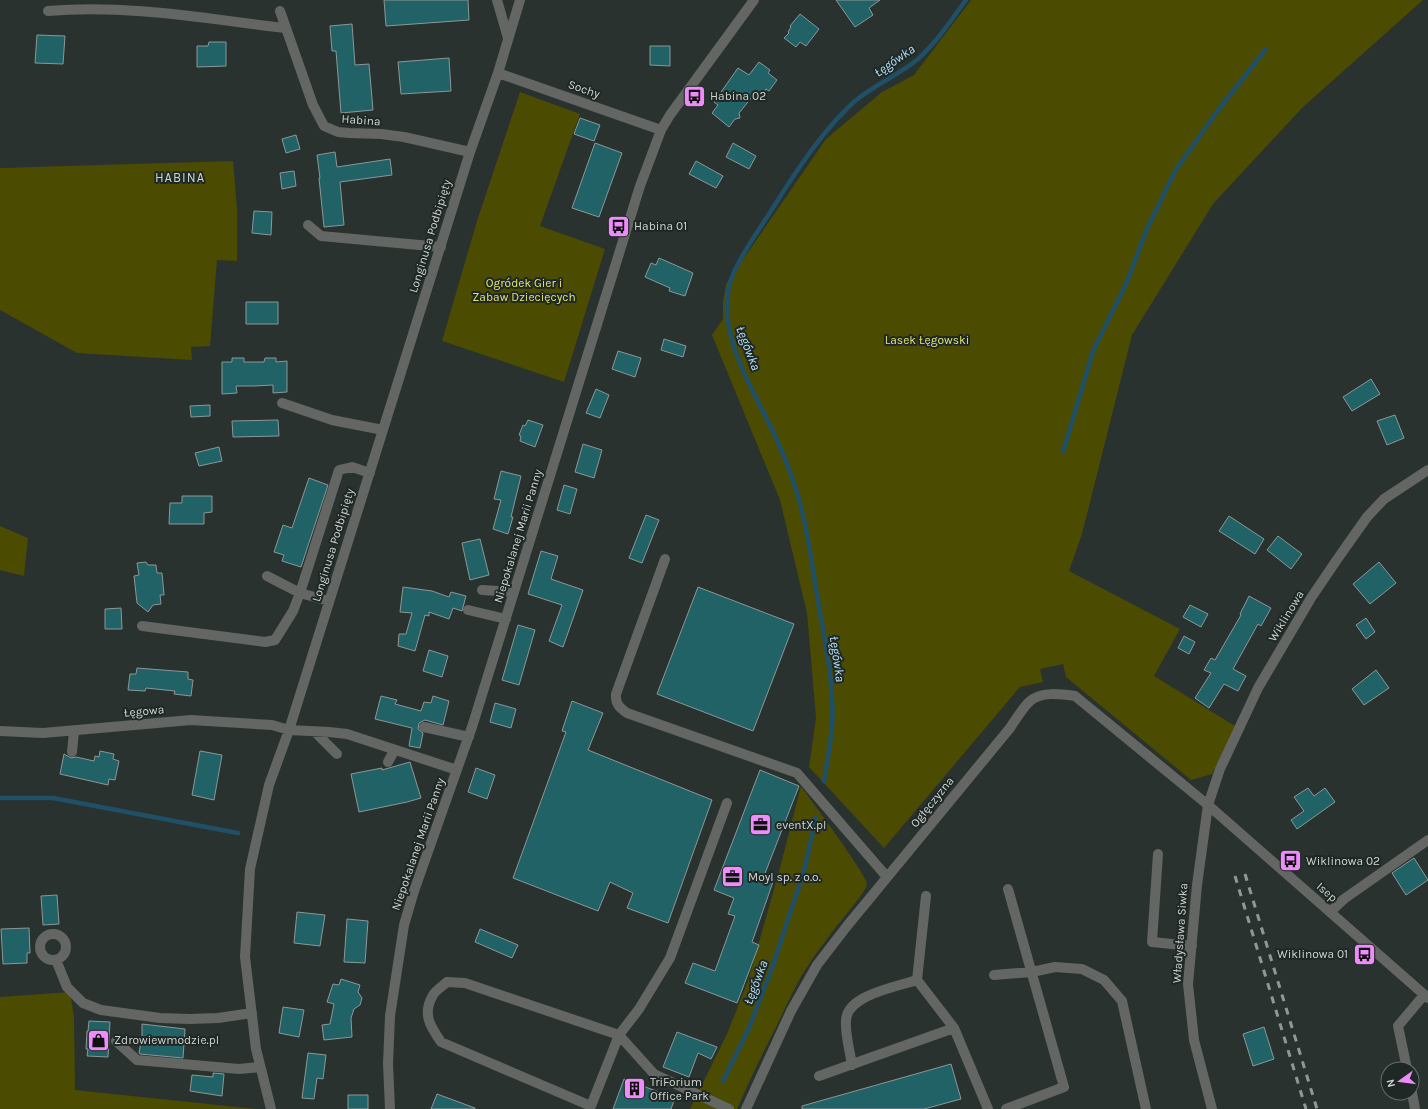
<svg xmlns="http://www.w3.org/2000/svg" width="1428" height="1109" viewBox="0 0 1428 1109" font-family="Karla,sans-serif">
<rect width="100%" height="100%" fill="#29322f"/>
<!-- green -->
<path fill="#4b4b02" d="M 971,0 L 1423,0 L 1302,108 L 1213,204 L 1132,335 L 1082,534 L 1069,571 L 1180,629 L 1154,676 L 1235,726 L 1212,774 L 1191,780 L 1066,677 L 1063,664 L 1040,669 L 1043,682 L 1020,687 L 884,848 L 809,767 L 816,718 L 807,613 L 780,500 L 712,335 L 723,319 L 723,302 L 726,284 L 826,139 L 882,92 L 914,75 Z
M 520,92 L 580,114 L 540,226 L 605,249 L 564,382 L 442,341 L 477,221 Z
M 233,161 L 237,209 L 237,261 L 217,260 L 210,346 L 191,347 L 192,360 L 77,353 L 0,310 L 0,168 Z
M 0,526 L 28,538 L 24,576 L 0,570 Z
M 801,786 C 810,799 867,875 867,884 C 868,890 836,926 830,935 C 823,945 815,954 809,964 C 797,982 788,1002 779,1021 C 764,1050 750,1079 737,1109 L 690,1109 L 727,1034 L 748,981 L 780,868 Z
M 70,992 L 74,1017 L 75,1090 L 256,1109 L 0,1109 L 0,997 Z"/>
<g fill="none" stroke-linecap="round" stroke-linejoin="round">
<!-- stream -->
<path stroke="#1f5067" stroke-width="4.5" d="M 1063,452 L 1093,351 L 1127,282 L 1146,231 L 1175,171 L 1218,110 L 1266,49
M 824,781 C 827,763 830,746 832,728 C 835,683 824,639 817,595 C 812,564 808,533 800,503 C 794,481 786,460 777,440 C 755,391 709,326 734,272 C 744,250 758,231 771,211 C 791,179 811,148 836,120 C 842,114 848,107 855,101 C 874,85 899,75 918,59 C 937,42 951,20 966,0
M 0,798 L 53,798 L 238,833
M 723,1081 L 749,1028 L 772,968 L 804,871 L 816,817"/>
</g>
<!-- building -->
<path fill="#216266" stroke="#8c9798" d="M 384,0 L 468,0 L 469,20 L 386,26 Z
M 836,0 L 880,0 L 869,8 L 873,15 L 855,27 Z
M 800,14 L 819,29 L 806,46 L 800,42 L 796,47 L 784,38 L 789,33 L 788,32 L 791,27 L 790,26 Z
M 352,24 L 355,65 L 369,64 L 373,110 L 341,113 L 336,51 L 332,51 L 330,26 Z
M 37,35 L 65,36 L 63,64 L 35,63 Z
M 209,42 L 226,42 L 226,66 L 197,67 L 197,46 L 208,46 Z
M 650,46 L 670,46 L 670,66 L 650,65 Z
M 449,58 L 451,91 L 401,94 L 398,62 Z
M 759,62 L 770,70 L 768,73 L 777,80 L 769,91 L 766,89 L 757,101 L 752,97 L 739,113 L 740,118 L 735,119 L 729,127 L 712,113 L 718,105 L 714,102 L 738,68 L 749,75 Z
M 580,118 L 600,125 L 594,141 L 574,134 Z
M 296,135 L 300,149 L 286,153 L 282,139 Z
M 595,143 L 622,153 L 599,217 L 572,208 Z
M 733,143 L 756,156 L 749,169 L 726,157 Z
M 335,152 L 337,167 L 390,159 L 392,175 L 340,182 L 344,225 L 324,227 L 319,178 L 320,178 L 317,155 Z
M 696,161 L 723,176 L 716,188 L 689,174 Z
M 294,171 L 296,186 L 282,189 L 280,173 Z
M 254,211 L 272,212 L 271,235 L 252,233 Z
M 659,258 L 693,273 L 685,296 L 669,291 L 670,288 L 645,277 L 651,263 L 656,265 Z
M 246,302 L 278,302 L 278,324 L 246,324 Z
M 664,339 L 686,346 L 683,357 L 661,350 Z
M 618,351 L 641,358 L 635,377 L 612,369 Z
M 232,358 L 244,358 L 244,362 L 264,362 L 265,358 L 276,358 L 276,362 L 287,361 L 287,392 L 273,393 L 273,385 L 255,386 L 236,386 L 237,393 L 222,394 L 222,362 L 232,362 Z
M 1371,379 L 1380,394 L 1352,411 L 1343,397 Z
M 596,389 L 609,395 L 600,418 L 586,413 Z
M 210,405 L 210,416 L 191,417 L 190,406 Z
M 1395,415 L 1404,438 L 1387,445 L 1377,421 Z
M 278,420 L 279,436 L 233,437 L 232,421 Z
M 528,420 L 543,425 L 535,447 L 520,441 L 521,436 L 519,435 L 523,425 L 525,426 Z
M 583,444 L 602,450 L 594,478 L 575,472 Z
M 219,447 L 222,461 L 199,466 L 195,453 Z
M 501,471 L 521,476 L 511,517 L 513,517 L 508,534 L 493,529 L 501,500 L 494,499 Z
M 309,478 L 328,485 L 301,567 L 282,561 L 284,555 L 274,552 L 283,525 L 292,528 Z
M 564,485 L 577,489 L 570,514 L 557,510 Z
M 182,496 L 212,496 L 212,512 L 204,513 L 204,524 L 169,524 L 170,503 L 182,503 Z
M 646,515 L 659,520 L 642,563 L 629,558 Z
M 1229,516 L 1264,539 L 1255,554 L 1219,531 Z
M 1278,536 L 1302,554 L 1291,569 L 1267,550 Z
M 480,539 L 489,575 L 470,580 L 462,543 Z
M 541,551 L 558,556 L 551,579 L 583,590 L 563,647 L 549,641 L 562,605 L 528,594 Z
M 146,562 L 148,565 L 156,565 L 157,573 L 162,573 L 164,595 L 160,595 L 161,604 L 153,605 L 148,612 L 137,603 L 134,576 L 139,575 L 137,563 Z
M 1379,562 L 1396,583 L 1370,604 L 1353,584 Z
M 403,587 L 432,591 L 449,597 L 451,592 L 466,596 L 462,611 L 453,608 L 449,619 L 429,612 L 429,616 L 425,615 L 415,651 L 398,646 L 399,634 L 406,634 L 412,613 L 400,612 Z
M 698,587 L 794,624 L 753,731 L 657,694 Z
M 1249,596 L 1271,608 L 1261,626 L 1258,624 L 1233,669 L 1246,676 L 1238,691 L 1224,684 L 1209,708 L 1195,698 L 1211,673 L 1204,670 L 1211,658 L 1215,660 L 1241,615 L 1240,614 Z
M 1190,605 L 1208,614 L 1201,627 L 1183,617 Z
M 121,608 L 122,629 L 105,629 L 105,609 Z
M 1366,618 L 1375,632 L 1366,639 L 1356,625 Z
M 518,625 L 535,630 L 519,685 L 502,680 Z
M 1184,636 L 1195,642 L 1189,654 L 1178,648 Z
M 429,650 L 448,656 L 442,677 L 423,671 Z
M 137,668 L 188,672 L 188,679 L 193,680 L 191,696 L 174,694 L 175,691 L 146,688 L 145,691 L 128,690 L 130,674 L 136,674 Z
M 1376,670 L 1389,688 L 1364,705 L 1352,689 Z
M 381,696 L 397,700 L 395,704 L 421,711 L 424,702 L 431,703 L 433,696 L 449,701 L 443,725 L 425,720 L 419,723 L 418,729 L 423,733 L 420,748 L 409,746 L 412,728 L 375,719 Z
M 572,701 L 603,713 L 588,750 L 712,800 L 668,923 L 627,908 L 633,893 L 610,882 L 598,911 L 513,878 L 566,732 L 562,731 Z
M 495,703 L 516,709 L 511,728 L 490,722 Z
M 100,751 L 114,754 L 113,759 L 119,761 L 115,780 L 109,779 L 108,785 L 60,774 L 64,754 L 71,758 L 76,757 L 94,761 L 95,756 L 99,757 Z
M 200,751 L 222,755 L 214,800 L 192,795 Z
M 410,762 L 421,798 L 407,802 L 359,812 L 351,774 L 382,768 L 382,770 Z
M 476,768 L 495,775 L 487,799 L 468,792 Z
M 760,770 L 799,786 L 764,876 L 774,879 L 752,942 L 759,945 L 737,1003 L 685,983 L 693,963 L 715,971 L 735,916 L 728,914 L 734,898 L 714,890 Z
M 1308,788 L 1314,796 L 1325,788 L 1335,802 L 1297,829 L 1291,820 L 1304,811 L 1294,797 Z
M 1414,858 L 1428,880 L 1406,895 L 1392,873 Z
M 57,895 L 59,924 L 43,925 L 41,896 Z
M 297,912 L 325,915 L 320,946 L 294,943 Z
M 347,919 L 368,921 L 365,963 L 344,962 Z
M 29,928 L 30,953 L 27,953 L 27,963 L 3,964 L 1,929 Z
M 480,929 L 518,945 L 512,958 L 475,942 Z
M 341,979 L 360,985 L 358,992 L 362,998 L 360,1005 L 354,1009 L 351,1018 L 352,1037 L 324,1040 L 322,1025 L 330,1024 L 334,1004 L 327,1002 L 333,984 L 339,985 Z
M 283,1007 L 304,1010 L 299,1037 L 279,1033 Z
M 89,1021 L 110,1022 L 108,1057 L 87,1056 L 88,1049 L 86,1049 L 87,1031 L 88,1031 Z
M 142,1024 L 185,1029 L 183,1058 L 140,1054 L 139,1053 L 142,1036 Z
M 1264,1027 L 1274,1059 L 1253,1066 L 1243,1034 Z
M 677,1032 L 717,1047 L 711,1059 L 698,1053 L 689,1077 L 663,1067 Z
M 308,1053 L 326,1055 L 323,1079 L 317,1078 L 314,1099 L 302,1098 Z
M 951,1064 L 961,1099 L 924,1109 L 802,1109 L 802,1106 Z
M 213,1073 L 224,1074 L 222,1096 L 190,1091 L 192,1075 L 213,1077 Z
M 624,1079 L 675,1098 L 671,1109 L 613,1109 Z
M 437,1094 L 475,1108 L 475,1109 L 431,1109 Z
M 348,1095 L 368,1095 L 368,1109 L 348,1109 Z"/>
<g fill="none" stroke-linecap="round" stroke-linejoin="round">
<!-- minor -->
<path stroke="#636663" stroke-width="10" d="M 497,0 L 508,38
M 48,11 C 127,4 207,19 285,28
M 280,11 L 313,105 L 324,126 L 338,132 L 349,133 L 381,134 L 404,137 L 470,152
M 498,73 L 661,130
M 308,225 L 321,236 L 441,247
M 282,403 L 332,420 L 383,430
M 665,559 L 616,694 C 615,704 620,708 627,713 L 797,773 L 887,877
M 267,576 L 300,593 L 329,601
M 482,590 L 514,592
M 468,610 L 506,619
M 142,626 L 265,642 L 275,640 L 293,611 L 300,593 L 339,470 L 352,467 L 370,473
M 424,727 L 469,737
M 0,731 L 43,733 L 191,720 L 272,725 L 289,730 L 329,732 L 347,734 L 457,770
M 315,732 L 337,754
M 72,752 L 74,731
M 388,762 L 394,751
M 727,803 L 670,958 L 639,1009 L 619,1035 L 591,1106 L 441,1042 C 430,1026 422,1014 433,995 C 436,990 443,986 447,982 L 465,983 L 619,1035 L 654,1074 L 729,1109
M 1158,854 L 1152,942 L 1192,946
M 926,896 L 917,980 L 954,1028
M 1330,912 L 1344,899 L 1428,840
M40 947a13 13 0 1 1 26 0a13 13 0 1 1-26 0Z
M 56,960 L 67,987 L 83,1003 L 101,1010 L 160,1018 L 190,1019 L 218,1018 L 252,1013
M 994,975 L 1032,972 L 1055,967 L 1082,969 L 1104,980 L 1122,1001 L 1146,1109
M 116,1041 L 137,1060 L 239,1069 L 260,1067
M 852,1065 C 850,1051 845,1035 846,1021 C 846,995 896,987 917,980
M 1407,1069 L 1398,1026 L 1424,995
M 819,1076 L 954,1028 L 988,1109
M 1412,1093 L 1415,1109
M 271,1109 L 256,1049 L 245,957 L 250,869 L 269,785 L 289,730 L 470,152 L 498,73 L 520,0
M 390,1109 L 388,1064 L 390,1016 L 404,925 L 414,891 L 472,727 L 640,186 L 661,130 L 670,115 L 754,0
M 746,1109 L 791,1011 L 817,965 L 847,926 L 1010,728 C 1016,719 1022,709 1029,702 C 1040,691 1061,694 1075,696 L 1208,805 L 1428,998
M 1006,1109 L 1064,1087 L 1008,889
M 1212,1109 L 1194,1040 L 1188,984 L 1197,885 L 1208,805 L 1220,769 L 1258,688 L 1311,598 L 1336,561 L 1367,517 L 1384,499 L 1428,470"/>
<!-- rail -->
<path stroke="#919795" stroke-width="3" stroke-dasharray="7 7" stroke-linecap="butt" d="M 1245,874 L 1317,1109
M 1235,876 L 1306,1109"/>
</g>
<!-- icons -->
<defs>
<symbol id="bus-square" viewBox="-11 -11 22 22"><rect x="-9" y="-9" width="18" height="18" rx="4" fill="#ed8cfa" stroke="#1f2825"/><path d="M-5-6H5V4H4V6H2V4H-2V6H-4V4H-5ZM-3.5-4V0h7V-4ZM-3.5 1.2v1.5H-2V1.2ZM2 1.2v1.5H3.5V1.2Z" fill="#111"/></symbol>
<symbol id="office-square" viewBox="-11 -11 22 22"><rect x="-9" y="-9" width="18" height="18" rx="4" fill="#ed8cfa" stroke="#1f2825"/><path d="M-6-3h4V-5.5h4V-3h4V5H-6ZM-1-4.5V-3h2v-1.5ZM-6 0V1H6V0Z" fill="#111"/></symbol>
<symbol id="shop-square" viewBox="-11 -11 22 22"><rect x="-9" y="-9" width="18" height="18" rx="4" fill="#ed8cfa" stroke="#1f2825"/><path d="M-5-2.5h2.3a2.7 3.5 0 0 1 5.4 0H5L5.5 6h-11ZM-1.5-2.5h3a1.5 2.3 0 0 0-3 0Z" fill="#111"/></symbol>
<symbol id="building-square" viewBox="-11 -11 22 22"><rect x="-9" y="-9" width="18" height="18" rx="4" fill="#ed8cfa" stroke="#1f2825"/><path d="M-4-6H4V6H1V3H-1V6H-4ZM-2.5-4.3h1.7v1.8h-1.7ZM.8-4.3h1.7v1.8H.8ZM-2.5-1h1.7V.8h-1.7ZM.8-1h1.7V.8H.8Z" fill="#111"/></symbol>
</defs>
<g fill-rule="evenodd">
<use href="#bus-square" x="682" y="84" width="25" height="25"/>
<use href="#bus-square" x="606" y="214" width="25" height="25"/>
<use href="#office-square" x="748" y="812" width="25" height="25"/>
<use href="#bus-square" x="1278" y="848" width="25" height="25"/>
<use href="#office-square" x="720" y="864" width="25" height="25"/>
<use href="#bus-square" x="1352" y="942" width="25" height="25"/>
<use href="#shop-square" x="86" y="1028" width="25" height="25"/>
<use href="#building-square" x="622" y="1076" width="25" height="25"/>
</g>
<g text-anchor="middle" stroke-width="4" stroke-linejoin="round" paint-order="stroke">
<!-- street labels -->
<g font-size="12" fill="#cfd4d2" stroke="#1f2825">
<text transform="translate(584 89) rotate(19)" y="4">Sochy</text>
<text transform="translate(361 120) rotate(4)" y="4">Habina</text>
<text transform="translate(430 236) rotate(-73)" y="4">Longinusa Podbipięty</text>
<text transform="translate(518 536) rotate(-73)" y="4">Niepokalanej Marii Panny</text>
<text transform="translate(333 545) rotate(-73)" y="4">Longinusa Podbipięty</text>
<text transform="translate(1286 616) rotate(-59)" y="4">Wiklinowa</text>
<text transform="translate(144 711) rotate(-5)" y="4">Łęgowa</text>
<text transform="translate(932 802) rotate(-51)" y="4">Ogłęczyzna</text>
<text transform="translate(418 844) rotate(-71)" y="4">Niepokalanej Marii Panny</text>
<text transform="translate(1327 892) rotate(41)" y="4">Isep</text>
<text transform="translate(1180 933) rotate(-86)" y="4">Władysława Siwka</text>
</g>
<!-- poi labels -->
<g font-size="12" fill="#cfd4d2" stroke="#1f2825" text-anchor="start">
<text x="710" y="100">Habina 02</text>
<text x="634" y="230">Habina 01</text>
<text x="776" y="829">eventX.pl</text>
<text x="1306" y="865">Wiklinowa 02</text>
<text x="748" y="881">Moyl sp. z o.o.</text>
<text x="1348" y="958" text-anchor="end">Wiklinowa 01</text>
<text x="114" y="1044">Zdrowiewmodzie.pl</text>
<text x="650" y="1086">TriForium<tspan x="650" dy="14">Office Park</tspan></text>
</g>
<!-- park labels -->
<g font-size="12" fill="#e2e573" stroke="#1f2825">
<text x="524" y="287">Ogródek Gier i<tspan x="524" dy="14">Zabaw Dziecięcych</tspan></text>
<text x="927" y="344">Lasek Łęgowski</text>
</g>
<!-- water labels -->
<g font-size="13" font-style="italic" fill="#b5e0f7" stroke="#1f2825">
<text transform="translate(894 60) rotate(-35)" y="5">Łęgówka</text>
<text transform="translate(749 348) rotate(69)" y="5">Łęgówka</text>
<text transform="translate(838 659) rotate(82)" y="5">Łęgówka</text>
<text transform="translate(755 982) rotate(-69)" y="5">Łęgówka</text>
</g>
<!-- neighbourhood labels -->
<g font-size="13" letter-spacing="1" fill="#cbd6d2" stroke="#1f2825">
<text x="180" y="182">HABINA</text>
</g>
</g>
<!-- north arrow -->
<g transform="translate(1400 1081) rotate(256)"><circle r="19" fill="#1f2825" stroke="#656d6a"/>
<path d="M0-3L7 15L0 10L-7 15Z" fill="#ed8cfa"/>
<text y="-6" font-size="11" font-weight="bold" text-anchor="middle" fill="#cfd4d2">N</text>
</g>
</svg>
